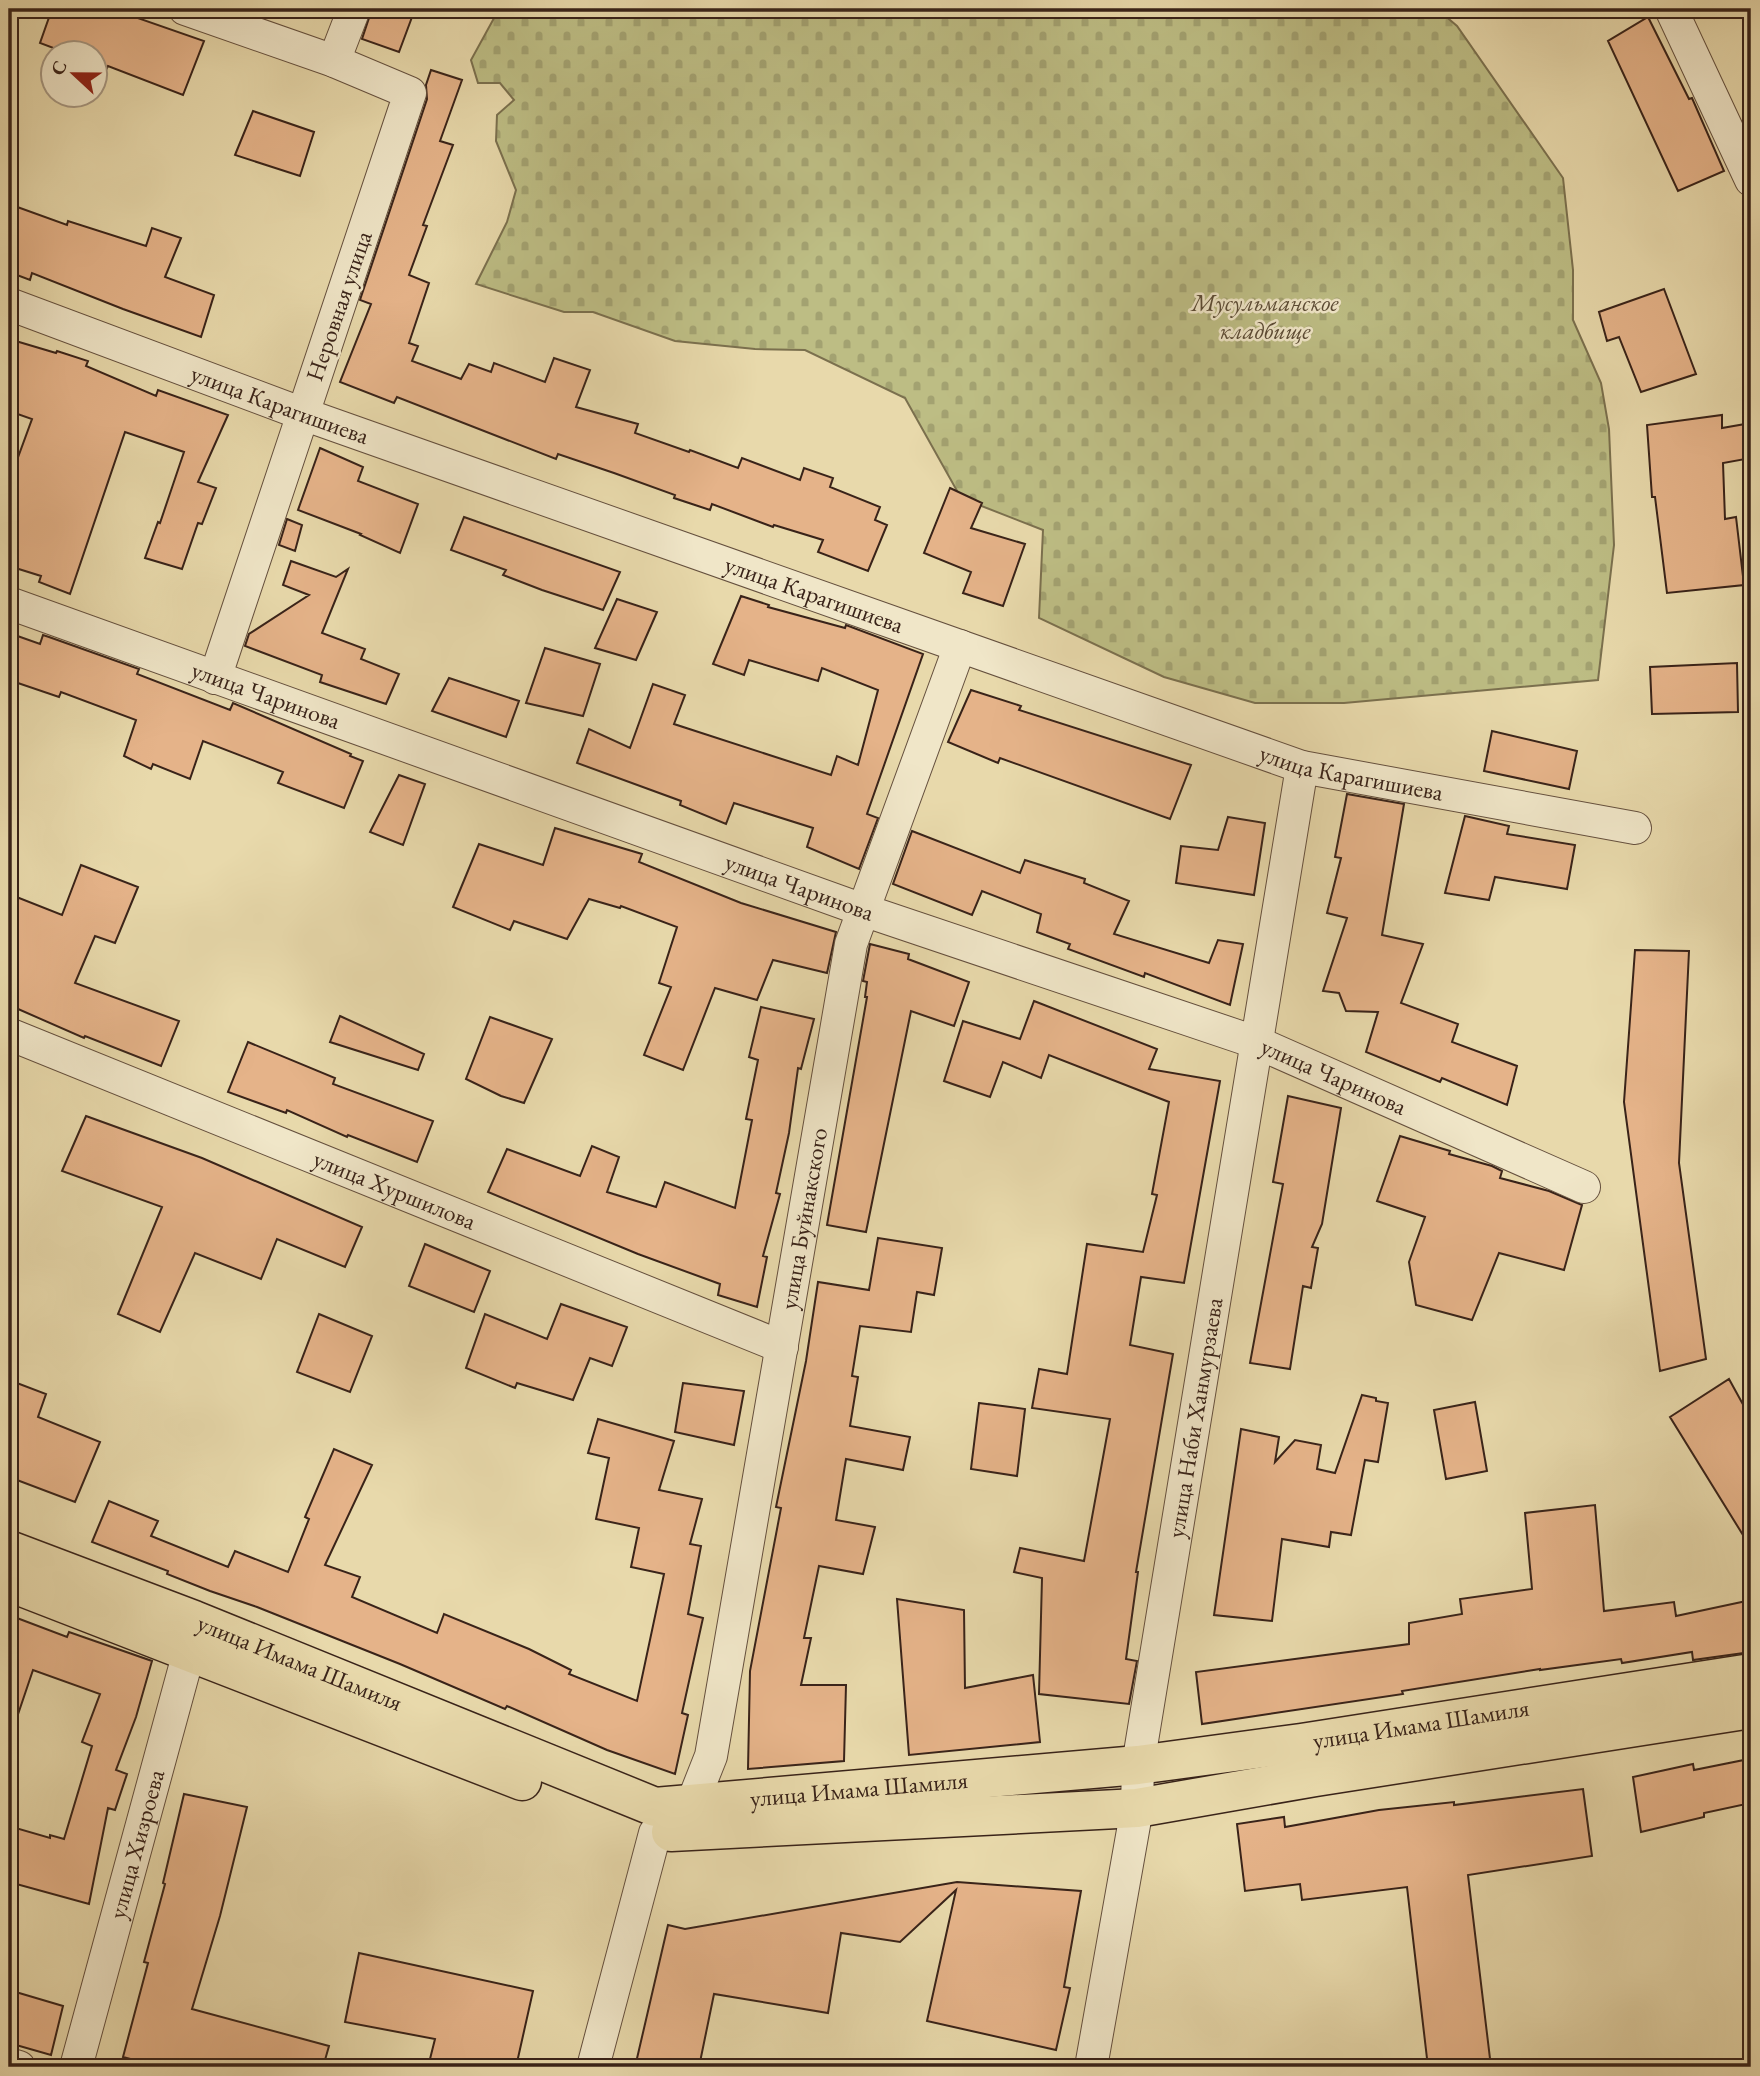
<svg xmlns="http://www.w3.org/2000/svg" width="1760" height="2076" viewBox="0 0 1760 2076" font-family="'EB Garamond',serif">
<defs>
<pattern id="cemetery-stones" width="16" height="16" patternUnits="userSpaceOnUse" patternTransform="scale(1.75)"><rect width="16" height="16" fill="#bdbd84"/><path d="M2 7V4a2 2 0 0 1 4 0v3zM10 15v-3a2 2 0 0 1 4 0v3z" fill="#a3a271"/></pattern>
</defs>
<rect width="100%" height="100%" fill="#e8d9ab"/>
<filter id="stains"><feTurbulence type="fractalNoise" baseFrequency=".00286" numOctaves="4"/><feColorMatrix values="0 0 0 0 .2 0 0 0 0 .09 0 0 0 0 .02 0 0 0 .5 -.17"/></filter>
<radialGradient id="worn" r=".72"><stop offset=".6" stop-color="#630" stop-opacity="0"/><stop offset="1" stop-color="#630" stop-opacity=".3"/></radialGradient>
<!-- cemetery -->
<path fill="url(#cemetery-stones)" stroke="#7b704e" stroke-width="2" d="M 499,9 L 1437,9 L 1457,26 L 1563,178 L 1573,270 L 1573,320 L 1601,383 L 1609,429 L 1614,545 L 1598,680 L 1344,703 L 1255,703 L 1164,677 L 1039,618 L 1043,530 L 961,498 L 905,398 L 805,350 L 755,349 L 675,341 L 593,312 L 564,312 L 476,284 L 507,222 L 516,190 L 496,141 L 497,115 L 514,100 L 500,83 L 478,83 L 471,60 Z"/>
<!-- building -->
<path fill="#e5b389" stroke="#392319" stroke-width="2" d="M 52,9 L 128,9 L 126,14 L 204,41 L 183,95 L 108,66 L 106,70 L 94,65 L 94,52 L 64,52 L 40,43 Z
M 372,9 L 415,9 L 399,52 L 362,39 Z
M 1648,17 L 1689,99 L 1692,98 L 1724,171 L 1678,191 L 1608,41 Z
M 431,70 L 462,80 L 440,141 L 453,145 L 423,225 L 427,226 L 409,275 L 429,283 L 409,343 L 418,346 L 412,361 L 461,379 L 469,364 L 491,372 L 494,363 L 545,382 L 554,358 L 590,370 L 576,407 L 638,424 L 635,433 L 689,452 L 690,450 L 738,468 L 742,458 L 800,480 L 804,468 L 833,478 L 830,487 L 880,507 L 875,520 L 887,525 L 868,571 L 818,552 L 823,540 L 774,525 L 773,527 L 712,504 L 710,510 L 674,498 L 675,495 L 614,473 L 558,454 L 556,459 L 397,397 L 394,403 L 340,382 L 371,304 L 360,300 L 427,99 L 426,85 Z
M 253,111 L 314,132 L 300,176 L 235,155 Z
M 9,204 L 67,225 L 68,221 L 146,246 L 152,228 L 181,238 L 165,277 L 214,295 L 201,337 L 123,309 L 32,273 L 30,280 L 9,272 Z
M 1664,289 L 1696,374 L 1641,392 L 1619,337 L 1607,341 L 1599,312 Z
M 9,339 L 56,353 L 57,351 L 88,361 L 86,366 L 156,396 L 158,390 L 228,415 L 198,482 L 216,488 L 202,524 L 198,523 L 182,569 L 145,558 L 158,522 L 160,523 L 184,452 L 125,432 L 70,594 L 39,582 L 41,576 L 9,566 L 9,482 L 32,419 L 9,411 Z
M 1722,415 L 1722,428 L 1751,423 L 1751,458 L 1723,463 L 1725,519 L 1736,517 L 1744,585 L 1667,593 L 1655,497 L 1652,497 L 1647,425 Z
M 320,448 L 363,467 L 358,481 L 418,504 L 400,553 L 360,535 L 361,534 L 298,510 Z
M 950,488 L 982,503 L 971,528 L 1025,544 L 1003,606 L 963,593 L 971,572 L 924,553 Z
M 464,517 L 620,572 L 603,610 L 542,590 L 503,575 L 506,570 L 451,550 Z
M 287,519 L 302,525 L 295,551 L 279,545 Z
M 291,561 L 336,577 L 348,569 L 322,633 L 365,649 L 361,659 L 399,674 L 386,704 L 320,682 L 322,675 L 245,646 L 249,634 L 309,595 L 283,585 Z
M 741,596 L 769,605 L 768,607 L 845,628 L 846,625 L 923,654 L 867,814 L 878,818 L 859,869 L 807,847 L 813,828 L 734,803 L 726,824 L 680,805 L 681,801 L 577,763 L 589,729 L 630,748 L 653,684 L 685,695 L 674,724 L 831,775 L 837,756 L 858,765 L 878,690 L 822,668 L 818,681 L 749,660 L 744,675 L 713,664 Z
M 617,599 L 657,612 L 636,660 L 595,648 Z
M 9,633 L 40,644 L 43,635 L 49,637 L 139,669 L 137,674 L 230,710 L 233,703 L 351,754 L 350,756 L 363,761 L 344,808 L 278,783 L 283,772 L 203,741 L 190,779 L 153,764 L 151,769 L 124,756 L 136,720 L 61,692 L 59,697 L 9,680 Z
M 545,648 L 600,664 L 583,716 L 526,703 Z
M 1737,663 L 1738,712 L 1652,714 L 1650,667 Z
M 449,678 L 519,701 L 506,737 L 432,711 Z
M 971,690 L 1021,706 L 1019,710 L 1191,765 L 1170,819 L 1000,758 L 998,763 L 948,742 Z
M 1492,731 L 1577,751 L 1569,789 L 1484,771 Z
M 399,775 L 425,784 L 403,845 L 370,832 Z
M 1347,794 L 1404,804 L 1382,935 L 1423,944 L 1401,1003 L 1458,1024 L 1452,1042 L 1517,1066 L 1507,1105 L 1442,1078 L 1440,1082 L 1366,1052 L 1378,1012 L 1346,1011 L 1339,993 L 1323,991 L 1347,918 L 1327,913 L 1341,858 L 1335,857 Z
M 1465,816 L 1509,826 L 1507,834 L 1575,845 L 1567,889 L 1495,877 L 1489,900 L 1445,893 Z
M 1228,817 L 1265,823 L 1254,895 L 1176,883 L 1181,846 L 1218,850 Z
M 555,828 L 642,854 L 639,862 L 741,903 L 836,932 L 827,973 L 773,960 L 757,1000 L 715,988 L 683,1070 L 644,1055 L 671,987 L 659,983 L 677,927 L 621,906 L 620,908 L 589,899 L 567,939 L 514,921 L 510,930 L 453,907 L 479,844 L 543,865 Z
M 912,831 L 1020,873 L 1025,860 L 1085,879 L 1084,883 L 1129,901 L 1114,934 L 1209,963 L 1218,940 L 1243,944 L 1230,1005 L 1145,973 L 1144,977 L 1068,949 L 1070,944 L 1037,932 L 1041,914 L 982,891 L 972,915 L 893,884 Z
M 81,865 L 138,887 L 115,943 L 95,936 L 75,983 L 179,1021 L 161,1066 L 85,1036 L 84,1038 L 9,1005 L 9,894 L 62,915 Z
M 870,944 L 909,954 L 908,959 L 969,982 L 954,1026 L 911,1011 L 866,1232 L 827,1225 L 867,997 L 865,997 L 867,982 L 863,981 Z
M 1635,950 L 1689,951 L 1679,1163 L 1706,1359 L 1660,1371 L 1624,1102 Z
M 1034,1001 L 1157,1049 L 1149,1069 L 1220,1081 L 1184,1283 L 1141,1277 L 1130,1345 L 1173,1354 L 1136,1572 L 1138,1572 L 1126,1659 L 1137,1661 L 1129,1704 L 1039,1694 L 1042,1578 L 1014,1572 L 1020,1548 L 1084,1561 L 1110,1419 L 1032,1408 L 1039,1369 L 1067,1374 L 1087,1244 L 1143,1252 L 1157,1195 L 1152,1194 L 1169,1102 L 1049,1055 L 1041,1078 L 1003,1062 L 990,1097 L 944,1081 L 963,1021 L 1020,1039 Z
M 761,1007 L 814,1019 L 801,1069 L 798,1068 L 789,1133 L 776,1193 L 780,1194 L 763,1256 L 767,1257 L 757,1307 L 718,1295 L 720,1284 L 638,1254 L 488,1192 L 507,1149 L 580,1176 L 592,1146 L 619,1157 L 607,1192 L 656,1207 L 665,1182 L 735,1208 L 752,1120 L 746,1119 L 758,1060 L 749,1057 Z
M 340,1016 L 424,1054 L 418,1070 L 330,1042 Z
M 490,1017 L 552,1039 L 524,1103 L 501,1096 L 466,1079 Z
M 248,1042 L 335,1078 L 333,1084 L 433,1121 L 417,1162 L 348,1135 L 347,1137 L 287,1110 L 286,1113 L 228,1092 Z
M 1288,1096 L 1341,1108 L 1322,1224 L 1312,1247 L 1318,1248 L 1311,1288 L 1303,1286 L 1290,1369 L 1250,1363 L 1283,1184 L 1273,1182 Z
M 86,1116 L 202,1158 L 362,1227 L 345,1267 L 277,1239 L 261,1279 L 195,1253 L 160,1332 L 118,1314 L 162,1207 L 62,1171 Z
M 1400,1136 L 1450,1151 L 1449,1154 L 1492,1166 L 1502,1171 L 1500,1178 L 1549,1191 L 1582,1205 L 1564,1270 L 1499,1253 L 1472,1320 L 1416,1305 L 1409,1262 L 1425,1217 L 1377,1201 Z
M 878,1238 L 942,1248 L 934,1295 L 917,1292 L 911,1332 L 860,1326 L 852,1376 L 858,1377 L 850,1426 L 910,1437 L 903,1470 L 846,1459 L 836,1520 L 875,1527 L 863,1574 L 819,1566 L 804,1638 L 811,1638 L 801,1685 L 846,1685 L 844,1761 L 748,1769 L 750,1671 L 781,1508 L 776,1507 L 806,1361 L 818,1282 L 869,1290 Z
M 425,1244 L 490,1271 L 474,1312 L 409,1286 Z
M 561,1304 L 627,1327 L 612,1366 L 590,1358 L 573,1400 L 517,1383 L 515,1388 L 466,1368 L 485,1314 L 547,1339 Z
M 319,1314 L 372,1336 L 350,1392 L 297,1372 Z
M 1729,1379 L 1751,1419 L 1751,1548 L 1670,1417 Z
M 9,1380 L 46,1394 L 38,1417 L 100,1442 L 75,1502 L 9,1477 Z
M 683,1383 L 744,1391 L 734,1445 L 675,1432 Z
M 1362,1395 L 1376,1398 L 1376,1401 L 1388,1403 L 1378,1462 L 1365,1460 L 1351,1535 L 1331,1532 L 1329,1547 L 1282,1539 L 1272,1621 L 1214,1615 L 1241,1429 L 1279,1437 L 1275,1462 L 1295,1440 L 1321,1445 L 1317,1469 L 1335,1473 Z
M 1475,1402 L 1487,1471 L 1446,1479 L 1434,1410 Z
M 979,1403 L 1025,1409 L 1017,1476 L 971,1469 Z
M 598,1419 L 674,1441 L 659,1490 L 702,1499 L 690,1544 L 701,1546 L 688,1614 L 703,1618 L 682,1713 L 688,1715 L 675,1774 L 607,1750 L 507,1706 L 505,1709 L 400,1664 L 257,1607 L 210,1591 L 167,1574 L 168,1571 L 92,1542 L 109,1501 L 158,1521 L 151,1536 L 228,1567 L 235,1551 L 288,1572 L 309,1519 L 305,1517 L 334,1449 L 372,1465 L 325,1565 L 360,1577 L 352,1597 L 437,1633 L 444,1614 L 529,1649 L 571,1670 L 569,1674 L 637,1701 L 664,1574 L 631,1567 L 639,1528 L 596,1519 L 609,1458 L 588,1453 Z
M 1595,1505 L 1604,1611 L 1674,1602 L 1676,1616 L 1751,1600 L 1751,1652 L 1693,1660 L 1692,1652 L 1622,1663 L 1621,1659 L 1540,1670 L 1540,1669 L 1402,1691 L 1403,1694 L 1202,1724 L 1196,1672 L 1409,1644 L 1409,1623 L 1462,1614 L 1460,1599 L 1532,1589 L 1525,1513 Z
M 897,1599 L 964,1610 L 965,1688 L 1033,1675 L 1040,1742 L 909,1755 Z
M 9,1615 L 67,1637 L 69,1632 L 152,1661 L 136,1717 L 116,1770 L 127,1774 L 115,1810 L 108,1808 L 89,1904 L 9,1882 L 9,1826 L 50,1838 L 50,1835 L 64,1839 L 92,1746 L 82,1742 L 100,1694 L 33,1670 L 13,1729 L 9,1728 Z
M 1744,1760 L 1751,1789 L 1751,1803 L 1704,1813 L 1704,1817 L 1641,1832 L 1633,1777 L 1693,1764 L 1694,1770 Z
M 1583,1789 L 1592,1856 L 1468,1875 L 1491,2067 L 1428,2067 L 1407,1887 L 1302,1900 L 1300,1884 L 1245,1891 L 1237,1824 L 1284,1817 L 1285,1827 L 1379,1810 L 1454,1802 L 1454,1805 Z
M 184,1794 L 247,1807 L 220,1916 L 192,2009 L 329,2046 L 323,2067 L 160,2067 L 123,2057 L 148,1963 L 144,1962 L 165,1884 L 163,1883 Z
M 957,1882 L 1081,1891 L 1064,1987 L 1070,1988 L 1056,2050 L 927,2021 L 956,1890 L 900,1942 L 841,1933 L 828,2013 L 714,1994 L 699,2067 L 635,2067 L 668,1925 L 685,1929 Z
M 359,1953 L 533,1991 L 516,2067 L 428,2067 L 435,2039 L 345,2022 Z
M 9,1990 L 63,2006 L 51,2055 L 9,2043 Z"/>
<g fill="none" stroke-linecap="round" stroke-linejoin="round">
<defs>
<g id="minor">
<path d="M 185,9 L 334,61 L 410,93 L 215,678"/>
<path d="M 1671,9 L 1751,180"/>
<path d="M 334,61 L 354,9"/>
<path id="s1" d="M 9,304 L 303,414 L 1302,767 L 1635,828"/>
<path id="s2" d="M 9,603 L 863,910 L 1258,1043 L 1584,1187"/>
<path id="s3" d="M 9,1034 L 782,1347"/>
<path id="s4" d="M 692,1804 L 711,1756 L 851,944 L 960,646"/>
<path d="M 9,2064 L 19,2067"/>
<path id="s5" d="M 76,2067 L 189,1652 L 193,1629"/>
<path d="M 593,2067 L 655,1833"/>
<path id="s6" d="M 1091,2067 L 1137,1808 L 1138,1765 L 1302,767"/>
</g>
<g id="major">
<path id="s7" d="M 9,1550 L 194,1620 L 655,1807 L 1138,1765 L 1301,1743 L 1751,1673"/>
<path d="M 9,1582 L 522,1781"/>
<path d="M 671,1832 L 1137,1808 L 1315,1777 L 1751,1709"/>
</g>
</defs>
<!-- minor casing -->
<use href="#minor" stroke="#65503e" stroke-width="34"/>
<!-- major casing -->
<use href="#major" stroke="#392319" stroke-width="41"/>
<!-- minor -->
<use href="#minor" stroke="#f0e6c8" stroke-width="32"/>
<!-- major -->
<use href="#major" stroke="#e8d9ab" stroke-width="38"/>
</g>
<g text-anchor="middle" stroke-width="5" stroke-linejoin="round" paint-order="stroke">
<!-- park labels -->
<g font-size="24" font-style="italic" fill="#5a4a34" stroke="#f0e6c8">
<text x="1265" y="311">Мусульманское<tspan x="1265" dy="28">кладбище</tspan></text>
</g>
<!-- street labels -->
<g font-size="24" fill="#392319" stroke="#f0e6c8">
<text transform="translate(339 306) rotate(-71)" y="8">Неровная улица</text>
<text dy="8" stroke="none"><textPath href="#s1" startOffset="289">улица Карагишиева</textPath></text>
<text dy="8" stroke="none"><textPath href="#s1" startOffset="856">улица Карагишиева</textPath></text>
<text dy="8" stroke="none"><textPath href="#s2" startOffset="273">улица Чаринова</textPath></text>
<text dy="8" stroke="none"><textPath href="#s1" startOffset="1423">улица Карагишиева</textPath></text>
<text dy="8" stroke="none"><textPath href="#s2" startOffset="840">улица Чаринова</textPath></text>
<text dy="8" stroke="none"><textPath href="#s2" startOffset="1407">улица Чаринова</textPath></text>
<text dy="8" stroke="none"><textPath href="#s3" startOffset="416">улица Хуршилова</textPath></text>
<text dy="8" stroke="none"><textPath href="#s4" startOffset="597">улица Буйнакского</textPath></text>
<text dy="8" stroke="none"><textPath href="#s6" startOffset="658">улица Наби Ханмурзаева</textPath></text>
<text dy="8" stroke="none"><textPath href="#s7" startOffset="312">улица Имама Шамиля</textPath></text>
<text dy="8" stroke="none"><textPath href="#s7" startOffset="1466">улица Имама Шамиля</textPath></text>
<text dy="8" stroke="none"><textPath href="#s7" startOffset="900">улица Имама Шамиля</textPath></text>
<text dy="8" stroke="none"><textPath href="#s5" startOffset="231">улица Хизроева</textPath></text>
</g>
</g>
<!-- margin -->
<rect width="1760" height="2076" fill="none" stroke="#e8d9ab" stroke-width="35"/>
<rect x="10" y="10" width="1739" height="2055" fill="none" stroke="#392319" stroke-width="3.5"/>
<rect x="18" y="18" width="1725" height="2041" fill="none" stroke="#392319" stroke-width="2"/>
<!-- north arrow -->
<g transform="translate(74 74) rotate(292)"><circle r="33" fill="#f0e6c8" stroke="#a79882" stroke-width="2"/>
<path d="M0-5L12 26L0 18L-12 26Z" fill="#8f2418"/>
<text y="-10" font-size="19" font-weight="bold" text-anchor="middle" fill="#392319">С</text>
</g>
<rect width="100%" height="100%" filter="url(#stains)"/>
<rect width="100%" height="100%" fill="url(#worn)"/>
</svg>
